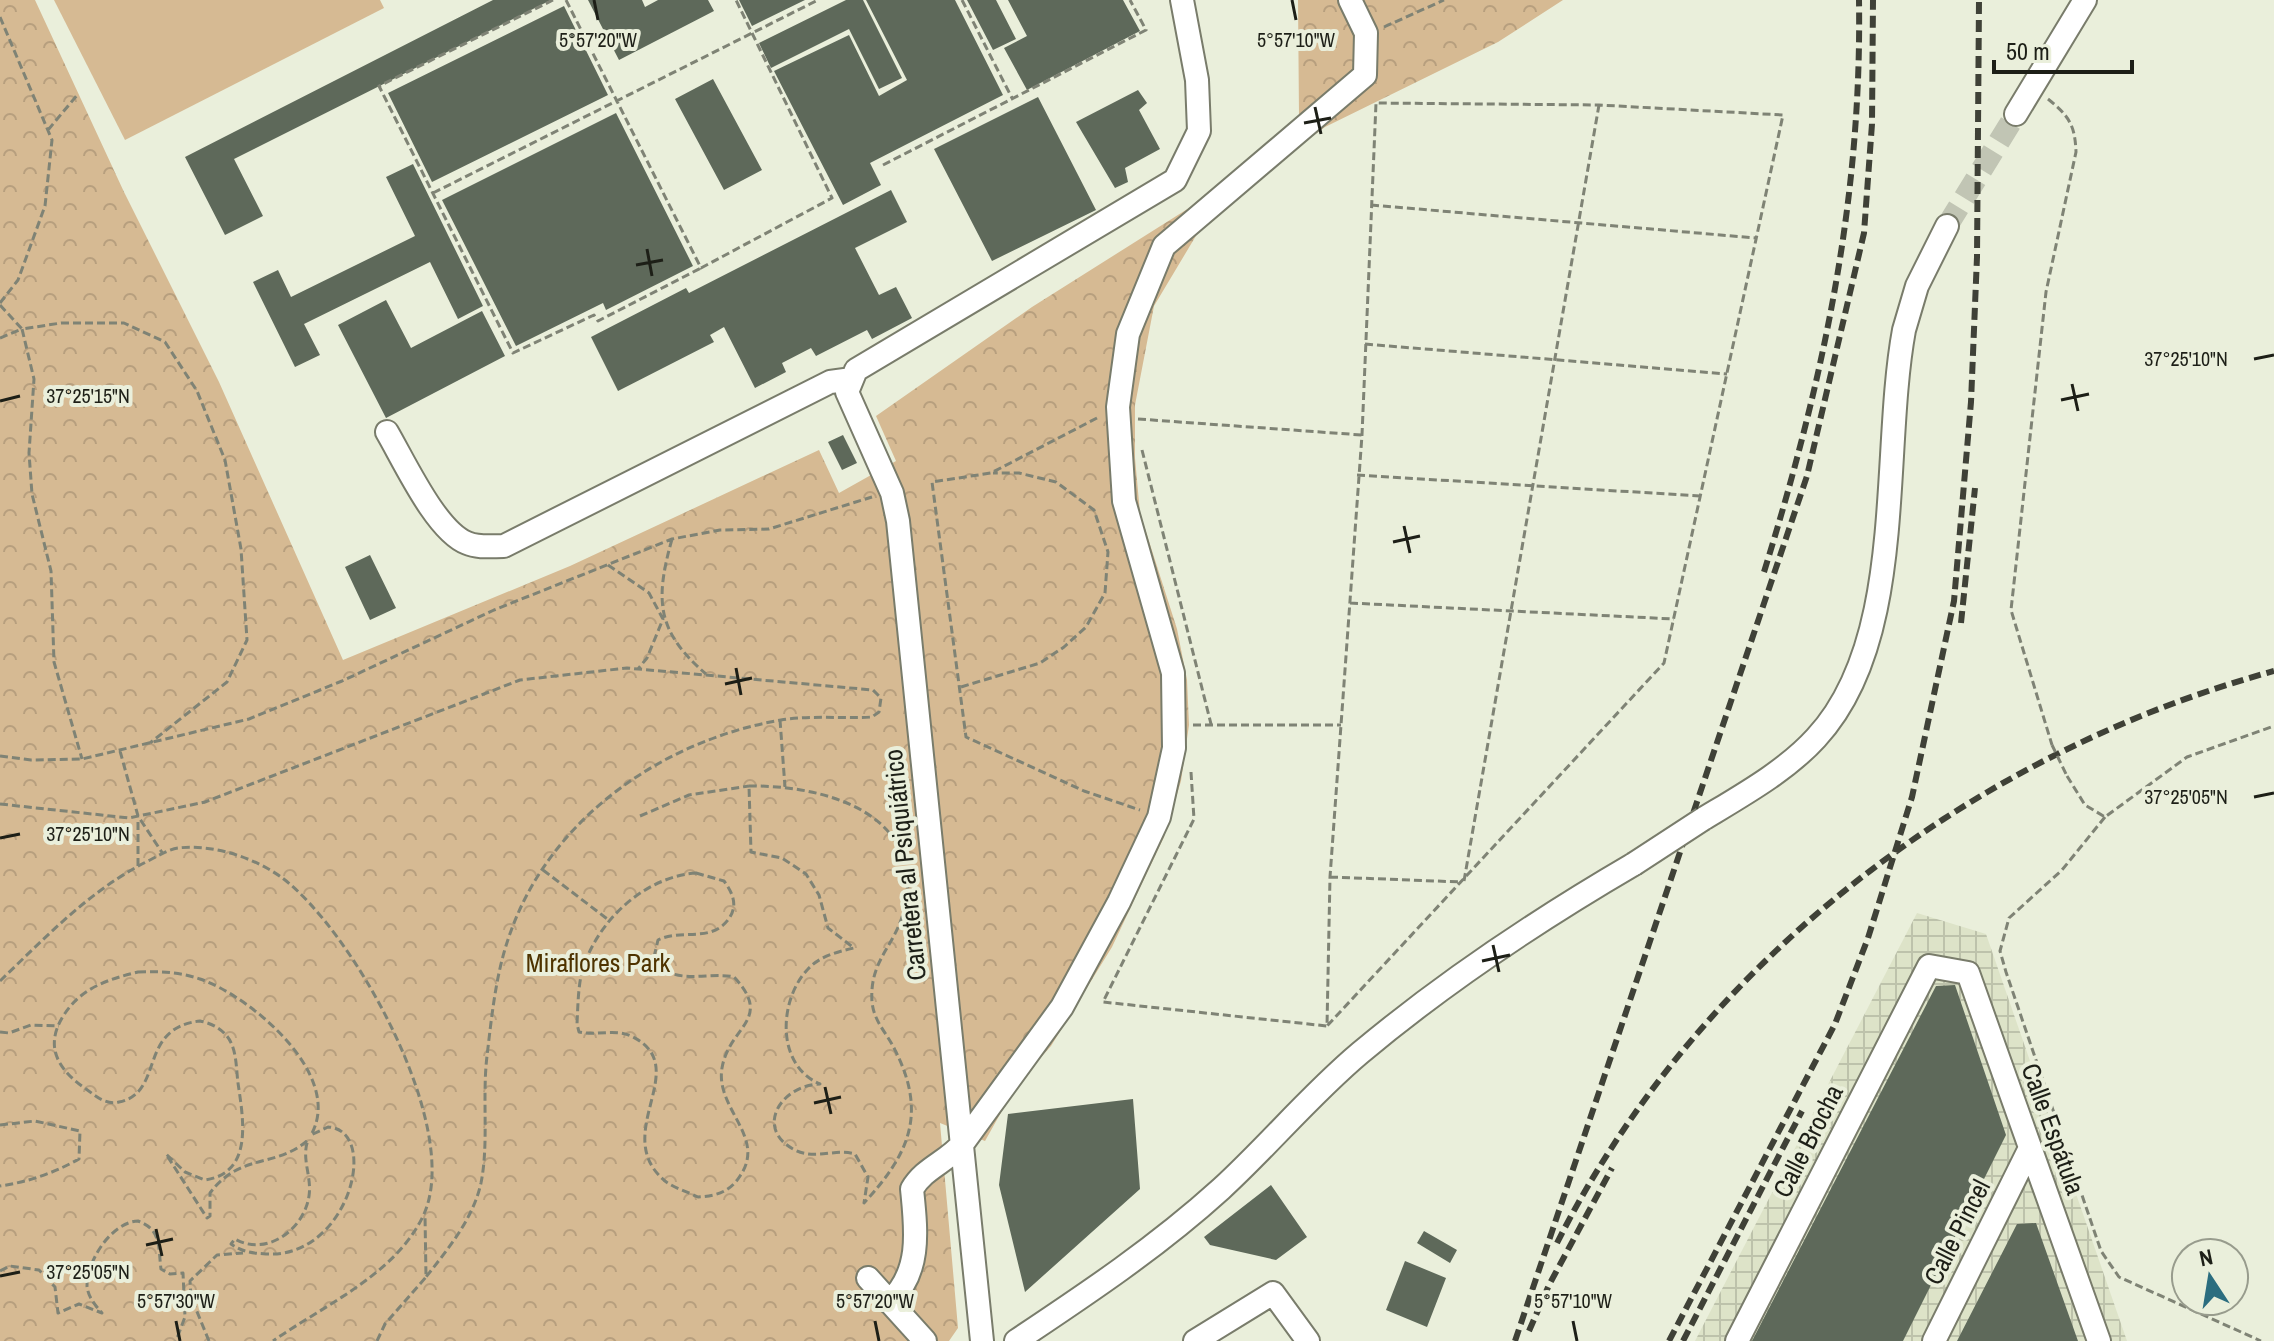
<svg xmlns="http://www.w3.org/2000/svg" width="2274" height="1341" viewBox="0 0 2274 1341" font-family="'Archivo Narrow',sans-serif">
<defs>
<pattern id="industrial-grid" width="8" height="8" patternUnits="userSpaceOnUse" patternTransform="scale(2)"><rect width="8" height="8" fill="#dde3c8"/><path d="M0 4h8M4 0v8" fill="none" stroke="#bdc2ab"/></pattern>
<pattern id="park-crowns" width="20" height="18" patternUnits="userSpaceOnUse" patternTransform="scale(2)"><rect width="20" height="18" fill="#d6ba93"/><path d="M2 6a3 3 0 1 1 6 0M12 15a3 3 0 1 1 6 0" fill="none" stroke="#b79f7e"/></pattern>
</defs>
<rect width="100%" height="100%" fill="#eaefdb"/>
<!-- industrial -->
<path fill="url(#industrial-grid)" d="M 1917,913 L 1986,934 L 2127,1341 L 1695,1341 Z"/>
<!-- grass -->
<path fill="#d6ba93" d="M 54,0 L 380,0 L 384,8 L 125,140 Z"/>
<!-- park -->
<path fill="url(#park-crowns)" d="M 0,0 L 35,0 L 124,192 L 219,382 L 343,660 L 570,566 L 819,450 L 839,493 L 896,461 L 876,416 L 1032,307 L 1189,208 L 1299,116 L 1298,0 L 1563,0 L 1498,42 L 1325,127 L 1212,209 L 1154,306 L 1135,405 L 1135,458 L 1140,513 L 1177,629 L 1187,680 L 1189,725 L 1181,781 L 1164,837 L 1112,947 L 1051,1046 L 1017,1084 L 985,1141 L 940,1123 L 958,1328 L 949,1341 L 0,1341 Z"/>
<!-- building -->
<path fill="#5e695a" d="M 493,0 L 551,0 L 234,159 L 263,216 L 225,235 L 185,157 Z
M 588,0 L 642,0 L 645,7 L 658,0 L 708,0 L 714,11 L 619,60 Z
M 739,0 L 805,0 L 752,26 Z
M 846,0 L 863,0 L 902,78 L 879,89 L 849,29 L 771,68 L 759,43 Z
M 866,0 L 955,0 L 1003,95 L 870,163 L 881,185 L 843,205 L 774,71 L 849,35 L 879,96 L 907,80 Z
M 967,0 L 996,0 L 1016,39 L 993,50 Z
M 1008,0 L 1123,0 L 1140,31 L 1027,90 L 1004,48 L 1027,36 Z
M 564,6 L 608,95 L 432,182 L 388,93 Z
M 713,79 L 762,170 L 724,190 L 675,99 Z
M 1138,90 L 1147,103 L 1139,110 L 1160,149 L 1125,168 L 1128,182 L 1115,188 L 1076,122 Z
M 1038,97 L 1096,210 L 992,261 L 934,149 Z
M 616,113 L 693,266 L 606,310 L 603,303 L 516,346 L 442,200 Z
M 413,164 L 483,306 L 458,319 L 430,262 L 304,324 L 320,355 L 295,367 L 253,282 L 278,270 L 291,297 L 415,236 L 386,177 Z
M 891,190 L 907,222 L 855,248 L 879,295 L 896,287 L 912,318 L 872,339 L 867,330 L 816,356 L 811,348 L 782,363 L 786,372 L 755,388 L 724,327 L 710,335 L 714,342 L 618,391 L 591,337 L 686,288 L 689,293 Z
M 386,300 L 411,348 L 482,311 L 505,356 L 386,418 L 338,325 Z
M 843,435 L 857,463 L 842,470 L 828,442 Z
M 370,555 L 396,608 L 370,620 L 345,567 Z
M 1955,985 L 2006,1135 L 1903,1341 L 1752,1341 L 1936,986 Z
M 1133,1099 L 1140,1189 L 1025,1292 L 999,1185 L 1008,1114 Z
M 1271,1185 L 1307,1237 L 1276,1260 L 1210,1245 L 1204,1237 Z
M 2036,1223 L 2078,1341 L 1957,1341 L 2017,1224 Z
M 1424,1231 L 1457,1250 L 1450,1263 L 1417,1243 Z
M 1405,1261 L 1446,1278 L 1427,1327 L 1386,1310 Z"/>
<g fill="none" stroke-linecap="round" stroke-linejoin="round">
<!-- minor-tunnel -->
<path stroke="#c1c5b4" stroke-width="22" stroke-dasharray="22 11" stroke-linecap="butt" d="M 1947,226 L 2016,114"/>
<defs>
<path id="minor" d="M 2016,114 L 2085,0
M 387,432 C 404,461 436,531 467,543 C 478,548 492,546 504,546 L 830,382 L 852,379
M 1703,819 C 1741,796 1786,771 1816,738 C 1907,640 1881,455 1904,330 L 1917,286 L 1947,226
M 868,1278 L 925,1341
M 889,1302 C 922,1272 916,1229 912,1189 C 924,1168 947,1162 963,1143 L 1062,1007 L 1119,902 L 1159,817 L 1174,748 L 1173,673 L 1124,501 L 1118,407 L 1128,334 L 1164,246 L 1365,75 L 1366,33 L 1350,0
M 982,1341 L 898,521 L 892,493 L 847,392 L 856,370 L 1175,180 L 1199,131 L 1197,80 L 1182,0
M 1016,1341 C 1088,1293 1157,1247 1221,1189 C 1269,1145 1310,1095 1360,1053 C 1446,981 1538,920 1634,864
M 1195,1341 L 1273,1293 L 1308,1341
M 1737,1341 L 1929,966 L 1968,973 L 2099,1341
M 1934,1341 L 2030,1148"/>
</defs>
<!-- minor casing -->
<use href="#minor" stroke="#797c6b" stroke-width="26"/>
<!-- path -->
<path stroke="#7f8375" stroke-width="3" stroke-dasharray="8 4" stroke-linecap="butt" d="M 553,0 L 379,86 L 513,353 L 594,315 L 598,321 L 701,268
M 566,0 L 701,268 L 832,198 L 736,0
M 962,0 L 1013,100
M 0,17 L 52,140 L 45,206 L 18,280 L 0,303
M 1384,27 L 1444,0
M 2048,99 C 2069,116 2075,125 2076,152 L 2046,292 L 2011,610 L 2052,745
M 48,130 L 78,94
M 883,165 L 1146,30 L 1130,0
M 433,193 L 818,0
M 1371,205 L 1756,238
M 0,305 L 22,329 L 61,323 L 124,323 L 165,342 L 197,391 L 225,460 L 241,549 L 247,640 L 227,682 L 150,743
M 0,338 L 22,329 L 34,379 L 29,453 L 32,494 L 51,571 L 54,662 L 82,759
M 1365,344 L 1727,374
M 1097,418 L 991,473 L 932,482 L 966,737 L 1084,791 L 1140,810
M 1138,419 L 1362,435
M 1142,450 L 1211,724
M 1357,475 L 1700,496
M 672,539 C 655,600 656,631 706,674
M 608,565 L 649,593 L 663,619 L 647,658 L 638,669
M 1350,603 L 1674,619
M 961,687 L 1040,663 L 1064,647 L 1086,627 L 1105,593 L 1108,552 L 1094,510 L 1056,482 L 1019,473 L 993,473
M 780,720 L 785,787
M 1193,725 L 1341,725
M 120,751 L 138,816 L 163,854
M 0,756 L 31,760 L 82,759 L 249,719 L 342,681 L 494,610 L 672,539 L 720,530 L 769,529 L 872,497
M 1191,772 L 1194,819 L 1103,1002 L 1327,1026 L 1330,877 L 1362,435 L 1376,103 L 1599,105 L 1783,115 L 1664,663 L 1327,1026
M 2067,776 L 2085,805 L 2105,817 L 2187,757 L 2274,726
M 749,786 C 821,785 924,811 905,906 C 897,946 869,958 872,1002 C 874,1022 887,1033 895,1050 C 928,1115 908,1155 864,1203 L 868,1177 L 855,1154 C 834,1148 814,1161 793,1149 C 754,1127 782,1085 820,1084 C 775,1065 779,999 808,969 C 820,956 837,952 854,948 L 828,928 L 819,895 L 806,874 L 782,858 L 751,852 Z
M 0,804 L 129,818 L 205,802 L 520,680 L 627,668 L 873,690 L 881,698 L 879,712 L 872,717 C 841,719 811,715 781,720 C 664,740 552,817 511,931 C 496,971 492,1014 487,1056 C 482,1098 489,1143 481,1183 C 473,1219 448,1249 426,1277
M 640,816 L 689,795 L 749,786
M 2105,817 L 2062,870 L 2009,918 L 2000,951 L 2006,972 L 2101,1251 L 2119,1277 L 2261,1341
M 138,866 L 138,818
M 543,870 L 610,921
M 696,873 L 724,881 C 732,892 738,904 730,917 C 713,944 682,928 658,940 L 654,957 C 669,988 708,971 734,977 C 774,1020 729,1026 722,1068 C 715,1109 767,1137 740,1176 C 730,1192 716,1196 698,1197 C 688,1192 674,1188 665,1181 C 609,1134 694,1068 633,1037 C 616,1028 598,1036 579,1032 L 577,1024 C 578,1005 578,985 583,968 C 599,919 645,877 696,873 Z
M 1330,877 L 1462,882
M 1464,881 L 1599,105
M 138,972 C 159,971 180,972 200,979 C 250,996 345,1075 311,1135 L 328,1127 C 381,1130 349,1259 266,1254 C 251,1253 243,1252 231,1244 L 235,1239 C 266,1257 304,1230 309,1196 C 312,1176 301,1159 308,1140 C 275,1169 241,1152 210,1193 L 210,1216 L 207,1218 L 166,1154 L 185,1172 L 205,1180 C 254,1173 243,1118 238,1083 C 236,1068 237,1047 226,1035 C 219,1027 210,1023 200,1021 C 137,1028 165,1093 119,1102 C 106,1105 97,1097 86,1089 C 60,1071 44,1049 62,1018 C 80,988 106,980 138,972 Z
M 0,981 C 47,936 91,889 150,860 C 158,856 169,849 178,848 C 212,844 253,857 281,877 C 352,929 463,1126 424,1214 C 397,1274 324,1305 273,1341
M 0,1032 L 9,1033 L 31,1025 L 59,1026
M 0,1125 L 35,1121 L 80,1131 L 79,1159 C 54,1173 28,1182 0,1186
M 0,1271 L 10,1266 L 39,1270 L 55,1287 L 58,1313 L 79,1304 L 102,1313 C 95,1305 88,1297 87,1286 C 87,1260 112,1222 138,1221 C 162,1230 158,1247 161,1269 L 170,1274 L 183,1273 L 185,1317 L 176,1341
M 209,1341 L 191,1297 L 190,1281 L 217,1255 L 243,1253
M 377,1341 L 385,1324 L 426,1277 L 425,1215"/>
<!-- minor -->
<use href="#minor" stroke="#fff" stroke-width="22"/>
<!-- rail -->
<path stroke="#3f4137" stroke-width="6" stroke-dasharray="12 6" stroke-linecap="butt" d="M 1764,572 C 1823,382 1862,200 1859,0
M 1961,623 L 1975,488
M 1557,1243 C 1698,962 1972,753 2274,671
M 1529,1331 L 1549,1285 L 1612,1168
M 1515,1341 L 1807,476 L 1864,233 L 1872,124 L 1873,0
M 1669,1341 L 1835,1024 L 1868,938 L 1912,797 L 1954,601 L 1971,402 L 1977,257 L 1979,0
M 1683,1341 L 1802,1111"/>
<defs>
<path id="minor-bridge" d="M 1634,864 L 1703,819"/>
</defs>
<!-- minor-bridge casing -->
<use href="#minor-bridge" stroke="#797c6b" stroke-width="26" stroke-linecap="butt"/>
<!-- path-bridge -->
<path stroke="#7f8375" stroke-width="3" stroke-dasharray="8 4" stroke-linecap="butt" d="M 2052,745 L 2067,776"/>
<!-- minor-bridge -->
<use href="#minor-bridge" stroke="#fff" stroke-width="22"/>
</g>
<!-- ticks -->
<path fill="none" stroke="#1d1f17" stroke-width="3" d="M 594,0 L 598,20M 1292,0 L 1296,20M 1315,107 L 1321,134M 1304,123 L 1331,118M 647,249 L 652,276M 636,265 L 663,260M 2254,359 L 2274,355M 2072,384 L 2078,411M 2061,400 L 2089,394M 0,401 L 20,396M 1404,526 L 1410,553M 1393,542 L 1420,536M 736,668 L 741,695M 725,684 L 752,678M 2254,797 L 2274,793M 0,838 L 20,834M 1493,945 L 1499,972M 1482,961 L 1510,955M 825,1087 L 831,1114M 814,1103 L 841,1097M 156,1229 L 162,1256M 146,1245 L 173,1239M 0,1276 L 20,1272M 176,1321 L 180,1341M 875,1321 L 879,1341M 1573,1321 L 1577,1341"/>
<g text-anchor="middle" stroke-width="8" stroke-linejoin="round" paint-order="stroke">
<!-- street labels -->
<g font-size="26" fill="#1d1f17" stroke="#eaefdb">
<text transform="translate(905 865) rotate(-96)" y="9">Carretera al Psiquiátrico</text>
<text transform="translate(2053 1129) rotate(70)" y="9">Calle Espátula</text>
<text transform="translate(1808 1141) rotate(-63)" y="9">Calle Brocha</text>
<text transform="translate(1957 1232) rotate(-63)" y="9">Calle Pincel</text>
</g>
<!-- park labels -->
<g font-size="26" fill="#4e3300" stroke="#eaefdb">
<text x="598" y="972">Miraflores Park</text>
</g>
</g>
<g font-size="20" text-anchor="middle" fill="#1d1f17" stroke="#eaefdb" stroke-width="8" stroke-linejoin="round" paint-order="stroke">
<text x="598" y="47">5°57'20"W</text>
<text x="1296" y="47">5°57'10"W</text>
<text x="2186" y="366">37°25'10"N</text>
<text x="88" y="403">37°25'15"N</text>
<text x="2186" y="804">37°25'05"N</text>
<text x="88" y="841">37°25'10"N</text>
<text x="88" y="1279">37°25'05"N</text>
<text x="176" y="1308">5°57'30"W</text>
<text x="875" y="1308">5°57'20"W</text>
<text x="1573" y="1308">5°57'10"W</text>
</g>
<!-- north arrow -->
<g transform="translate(2210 1277) rotate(348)"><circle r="38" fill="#eaefdb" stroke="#989c8d" stroke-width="2"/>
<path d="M0-6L14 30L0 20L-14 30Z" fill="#2b6d7f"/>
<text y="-12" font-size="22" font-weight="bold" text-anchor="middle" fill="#1d1f17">N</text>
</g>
<!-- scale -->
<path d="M1994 60v12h138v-12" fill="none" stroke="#1d1f17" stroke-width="4"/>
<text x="2006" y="60" font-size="24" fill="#1d1f17" stroke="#eaefdb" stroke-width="6" paint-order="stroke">50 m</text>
</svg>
